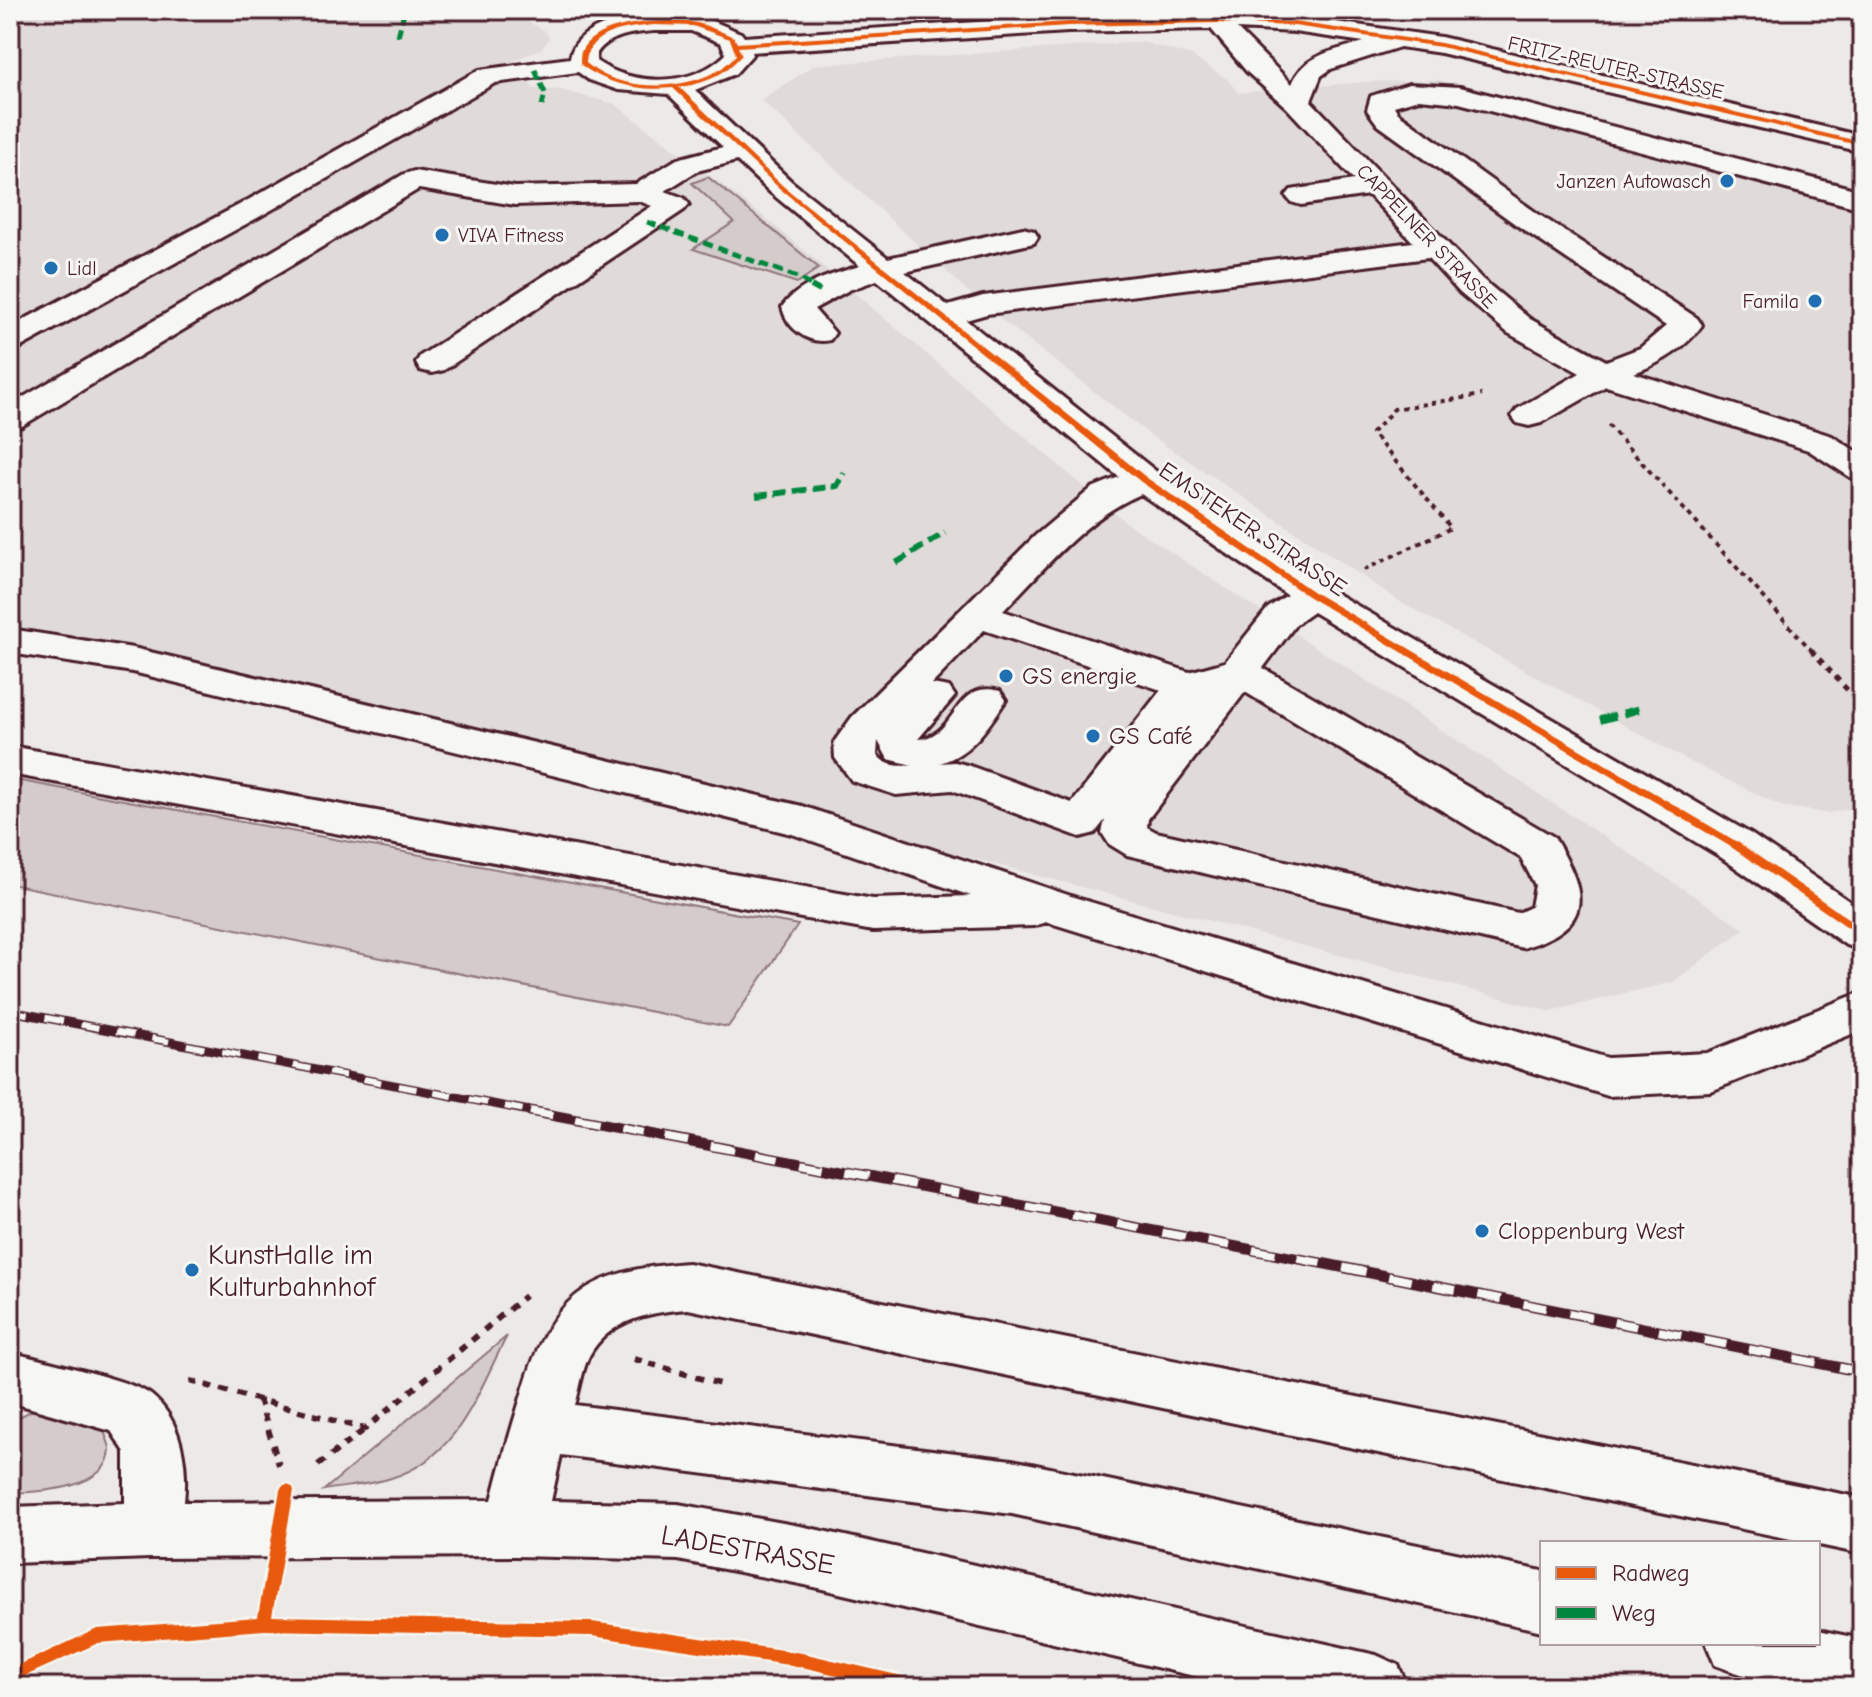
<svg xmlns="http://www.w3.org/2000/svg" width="1872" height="1697" viewBox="0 0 1872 1697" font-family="'Comic Neue',sans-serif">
<rect width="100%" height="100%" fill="#ece9e6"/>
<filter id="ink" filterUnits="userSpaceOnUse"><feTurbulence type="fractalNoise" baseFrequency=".0125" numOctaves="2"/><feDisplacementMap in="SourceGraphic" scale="16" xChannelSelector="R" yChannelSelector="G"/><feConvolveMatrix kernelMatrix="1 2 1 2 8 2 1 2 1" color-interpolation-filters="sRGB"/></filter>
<g filter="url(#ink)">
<!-- built -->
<path fill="#e0dad8" d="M 10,10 L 507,10 L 545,31 L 549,38 L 542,48 L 515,60 L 533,89 L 560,90 L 615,104 L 769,221 L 1128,524 L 1744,929 L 1673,982 L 1550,1011 L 825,819 L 10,630 Z
M 1142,42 L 1192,56 L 1228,80 L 1238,93 L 1368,82 L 1438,80 L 1862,189 L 1862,807 L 1826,813 L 1781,806 L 1691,762 L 1404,604 L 1150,435 L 983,305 L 761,100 L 815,65 Z"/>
<!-- green -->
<path fill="#d4cbca" stroke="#8f757a" stroke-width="2" d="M 708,177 L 819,268 L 797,283 L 693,249 L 734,222 L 692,183 Z
M 10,779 L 798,925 L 728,1027 L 10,884 Z
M 507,1336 C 477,1392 459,1458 391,1478 C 370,1485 346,1486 324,1490 Z
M 34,1409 L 104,1430 C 105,1436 110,1444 110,1449 C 109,1490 37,1492 10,1493 L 10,1422 Z"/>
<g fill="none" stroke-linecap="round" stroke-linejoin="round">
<defs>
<path id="minor" d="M 1204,10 L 1294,16 L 1441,37 L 1862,136 L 1862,152 L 1441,53 L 1400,47 L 1331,69 L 1321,76 L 1311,101 L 1482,279 L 1530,319 L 1606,361 L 1640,348 L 1666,326 L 1518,226 L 1378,125 L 1367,110 L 1371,96 L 1409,84 L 1460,87 L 1862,191 L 1862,209 L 1459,103 L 1419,99 L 1394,106 L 1398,113 L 1538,214 L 1697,318 L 1702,325 C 1685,349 1661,363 1634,373 L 1832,436 L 1862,455 L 1862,481 L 1850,477 L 1808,450 L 1606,386 L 1541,423 L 1529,426 L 1517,423 L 1512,416 L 1517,409 L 1580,373 L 1508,333 L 1460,293 L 1428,258 L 987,314 L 966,320 L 1157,472 L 1325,587 L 1751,834 L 1862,910 L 1862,950 L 1846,945 L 1719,856 L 1313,612 L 1296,624 L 1263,668 L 1554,837 C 1587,893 1596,926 1523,948 L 1127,855 L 1109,844 L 1102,833 L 1105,820 L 1095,833 L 1080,837 L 952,790 L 896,795 L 852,781 L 835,758 L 834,742 L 852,717 L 1036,535 L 1092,488 L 1119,477 L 877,280 L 849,290 L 814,309 L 835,333 L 830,340 C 809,345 787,329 782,307 C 799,283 833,274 860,266 L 771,193 L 737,161 L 697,171 L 665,191 L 684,198 L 689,204 L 684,210 L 444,370 L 432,373 L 420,370 L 416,363 L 420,356 L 652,206 L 639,201 L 515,205 L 419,189 L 22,426 L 10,429 L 10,405 L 404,174 L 414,171 L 515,187 L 636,184 L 677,159 L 723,147 L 668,94 L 618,90 L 589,80 L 578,72 L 495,83 L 259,217 L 21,347 L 10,350 L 10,327 L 239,205 L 479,70 L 570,58 C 578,15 659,13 693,16 C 709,18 726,27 741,33 L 744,37 L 1068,16 L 1204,14 ZM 1211,29 L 1247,72 L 1287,108 L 1354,180 L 1291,190 L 1286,196 L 1291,202 L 1301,205 L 1369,195 L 1413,242 L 983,296 L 948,306 L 905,272 L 1034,243 L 1038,237 L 1034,231 L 1023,228 L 888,258 L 791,181 L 695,90 L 735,74 L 752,55 L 751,52 L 1068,32 ZM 1237,29 L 1294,32 L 1364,42 C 1335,51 1305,53 1292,84 ZM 654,31 L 691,31 L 721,43 L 726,54 C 693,87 633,87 596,61 L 597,53 C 609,35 633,33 654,31 ZM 1141,494 L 1287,595 L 1268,608 L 1225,662 L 1189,672 L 1003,611 C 1044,569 1086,517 1141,494 ZM 984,630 L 1161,690 L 1072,803 L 970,766 L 955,762 L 940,763 C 971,754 989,726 1006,700 L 1000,691 C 953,678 958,737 918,739 L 955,696 L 949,687 L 932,684 ZM 1245,692 L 1521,858 L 1535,885 L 1531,907 L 1518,913 L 1156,832 L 1147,827 L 1148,819 ZM 878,741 L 888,759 L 913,765 C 899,767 886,766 877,755 Z
M 10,629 L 133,648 L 802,806 L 1077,898 L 1608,1058 L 1707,1053 L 1862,992 L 1862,1030 L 1711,1091 L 1608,1096 L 1047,922 L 1034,926 L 873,931 L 10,774 L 10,746 L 873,899 L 971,896 L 792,834 L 133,672 L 10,653 Z
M 688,1263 L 1862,1498 L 1862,1554 L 688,1309 C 651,1312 609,1319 589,1356 C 582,1370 580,1389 575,1405 L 1012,1460 L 1542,1571 L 1542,1631 L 1012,1514 L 561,1455 L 551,1501 L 678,1504 L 805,1527 L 1376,1655 L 1398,1665 L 1408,1687 L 1241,1687 L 805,1585 L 678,1560 L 515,1556 L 151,1558 L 10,1563 L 10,1507 L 125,1503 L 125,1452 L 111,1431 L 10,1402 L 10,1352 C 38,1360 133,1380 151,1395 C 182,1420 188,1465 184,1502 L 492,1500 C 501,1464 511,1429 522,1394 C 550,1297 586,1270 688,1263 Z
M 1818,1630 L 1862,1639 L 1862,1687 C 1809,1687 1765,1685 1715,1665 L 1706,1643 L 1818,1643 Z"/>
</defs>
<!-- minor casing -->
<use href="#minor" stroke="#4a1f2b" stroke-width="6"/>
<!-- path-far2 -->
<path stroke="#4a1f2b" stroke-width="4" stroke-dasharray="5 5" stroke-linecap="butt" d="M 1608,425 L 1813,652
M 1364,570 L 1451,528 L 1372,433 L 1394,409 L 1482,395"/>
<!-- path-far1 -->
<path stroke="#4a1f2b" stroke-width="5" stroke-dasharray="6 6" stroke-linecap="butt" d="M 1811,650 L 1862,706"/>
<!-- path -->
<path stroke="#4a1f2b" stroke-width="6" stroke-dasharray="8 8" stroke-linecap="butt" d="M 634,1359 L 720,1384
M 190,1381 L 365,1429 L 525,1296
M 259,1399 L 279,1465
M 318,1465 L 364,1430"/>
<!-- minor -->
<use href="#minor" fill="#f6f6f2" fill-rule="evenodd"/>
<defs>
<path id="rail-far1" d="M 10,1011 L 540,1113"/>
<path id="rail" d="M 530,1111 L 1331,1265 L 1862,1372"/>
</defs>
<!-- rail-far1 casing -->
<use href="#rail-far1" stroke="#4a1f2b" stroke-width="9"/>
<!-- rail casing -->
<use href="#rail" stroke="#4a1f2b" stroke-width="11"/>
<!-- rail-far1 -->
<use href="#rail-far1" stroke="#f6f6f2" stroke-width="6" stroke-dasharray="18" stroke-linecap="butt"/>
<!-- rail -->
<use href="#rail" stroke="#f6f6f2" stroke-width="8" stroke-dasharray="23" stroke-linecap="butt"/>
<!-- quiet-far2 -->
<path stroke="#00873e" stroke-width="5" stroke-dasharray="10 5" stroke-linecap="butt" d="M 588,15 L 603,10
M 398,36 L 404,12 L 409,10
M 535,70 L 545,93 L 542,106
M 647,222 L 797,277 L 815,288"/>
<!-- quiet-far1 -->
<path stroke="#00873e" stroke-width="6" stroke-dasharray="13 6" stroke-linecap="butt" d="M 811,286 L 820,291
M 756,496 L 837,486 L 844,473
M 896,563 L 945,533"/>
<!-- quiet -->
<path stroke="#00873e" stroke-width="8" stroke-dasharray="16 8" stroke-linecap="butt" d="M 1600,720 L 1643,708
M 1856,784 L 1862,792"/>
<defs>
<path id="cycleway" d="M 1218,19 L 1294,22 L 1441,43 L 1862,142 L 1862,146 L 1441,47 L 1294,26 L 1218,23 L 1068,26 L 738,47 L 742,55 C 724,75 706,84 679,87 L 783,186 L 1147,478 L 1315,593 L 1739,843 L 1862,928 L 1862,937 L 1731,847 L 1309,597 L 1141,482 L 779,188 L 673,88 C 640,91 606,85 580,64 C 580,61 580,55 581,52 C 593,21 665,19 692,22 C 706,24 721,32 734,37 L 737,43 L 1068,22 ZM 654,25 L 693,26 L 730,39 L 736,55 C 732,59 727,64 722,68 C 691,89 635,91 602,74 C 596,71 591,67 586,63 C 588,30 628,28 654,25 Z
M 287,1484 L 292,1486 L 294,1490 L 272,1616 L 592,1622 L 802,1653 L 919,1680 L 924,1682 L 926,1687 L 888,1687 L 802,1667 L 592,1636 L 264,1630 L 98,1643 L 10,1683 L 10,1669 L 97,1629 L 258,1617 L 280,1490 L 282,1486 Z"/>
</defs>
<!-- cycleway casing -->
<use href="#cycleway" stroke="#f6f6f2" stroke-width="5"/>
<!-- cycleway -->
<use href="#cycleway" fill="#e8590c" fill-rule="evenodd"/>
</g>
</g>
<!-- markers -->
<g fill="#1f6fb2" stroke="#f6f6f2" stroke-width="3">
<circle cx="1727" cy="181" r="8"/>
<circle cx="442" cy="235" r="8"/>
<circle cx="51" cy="268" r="8"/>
<circle cx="1815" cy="301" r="8"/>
<circle cx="1006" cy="676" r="8"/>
<circle cx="1093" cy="736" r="8"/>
<circle cx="1482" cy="1231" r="8"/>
<circle cx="192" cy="1270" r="8"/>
</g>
<g text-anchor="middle" stroke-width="6" stroke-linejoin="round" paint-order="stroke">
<!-- far-street labels -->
<g font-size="20" fill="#4a1f2b" stroke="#f6f6f2">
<text transform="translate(1616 67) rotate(13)" y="7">FRITZ-REUTER-STRASSE</text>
<text transform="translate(1427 236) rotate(46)" y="7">CAPPELNER STRASSE</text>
</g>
<!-- far-poi labels -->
<g font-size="20" fill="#4a1f2b" stroke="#f6f6f2" text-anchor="end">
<text x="1711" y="188">Janzen Autowasch</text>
<text x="458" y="242" text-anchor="start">VIVA Fitness</text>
<text x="67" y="275" text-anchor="start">Lidl</text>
<text x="1799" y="308">Famila</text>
</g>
<!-- street labels -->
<g font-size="24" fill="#4a1f2b" stroke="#f6f6f2">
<text transform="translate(1253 529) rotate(34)" y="8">EMSTEKER STRASSE</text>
</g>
<!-- poi labels -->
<g font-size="24" fill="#4a1f2b" stroke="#f6f6f2" text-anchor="start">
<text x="1022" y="684">GS energie</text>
<text x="1109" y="744">GS Café</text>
<text x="1498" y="1239">Cloppenburg West</text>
</g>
<!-- near-poi labels -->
<g font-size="28" fill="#4a1f2b" stroke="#f6f6f2" text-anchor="start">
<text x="208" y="1264">KunstHalle im<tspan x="208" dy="32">Kulturbahnhof</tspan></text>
</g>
<!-- near-street labels -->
<g font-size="28" fill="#4a1f2b" stroke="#f6f6f2">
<text transform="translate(748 1549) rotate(10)" y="10">LADESTRASSE</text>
</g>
</g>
<!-- margin -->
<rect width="1872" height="1697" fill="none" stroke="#f6f6f2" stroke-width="40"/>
<rect x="20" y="20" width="1832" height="1657" fill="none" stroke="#4a1f2b" stroke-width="3" filter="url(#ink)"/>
<!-- legend -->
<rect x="1540" y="1541" width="280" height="104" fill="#f6f6f2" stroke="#b1a0a2" stroke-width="2"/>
<rect x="1556" y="1567" width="40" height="12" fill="#e8590c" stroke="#b1a0a2" stroke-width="2"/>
<text x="1612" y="1581" font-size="24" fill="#4a1f2b">Radweg</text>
<rect x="1556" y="1607" width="40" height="12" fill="#00873e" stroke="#b1a0a2" stroke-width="2"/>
<text x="1612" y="1621" font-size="24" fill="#4a1f2b">Weg</text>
</svg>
